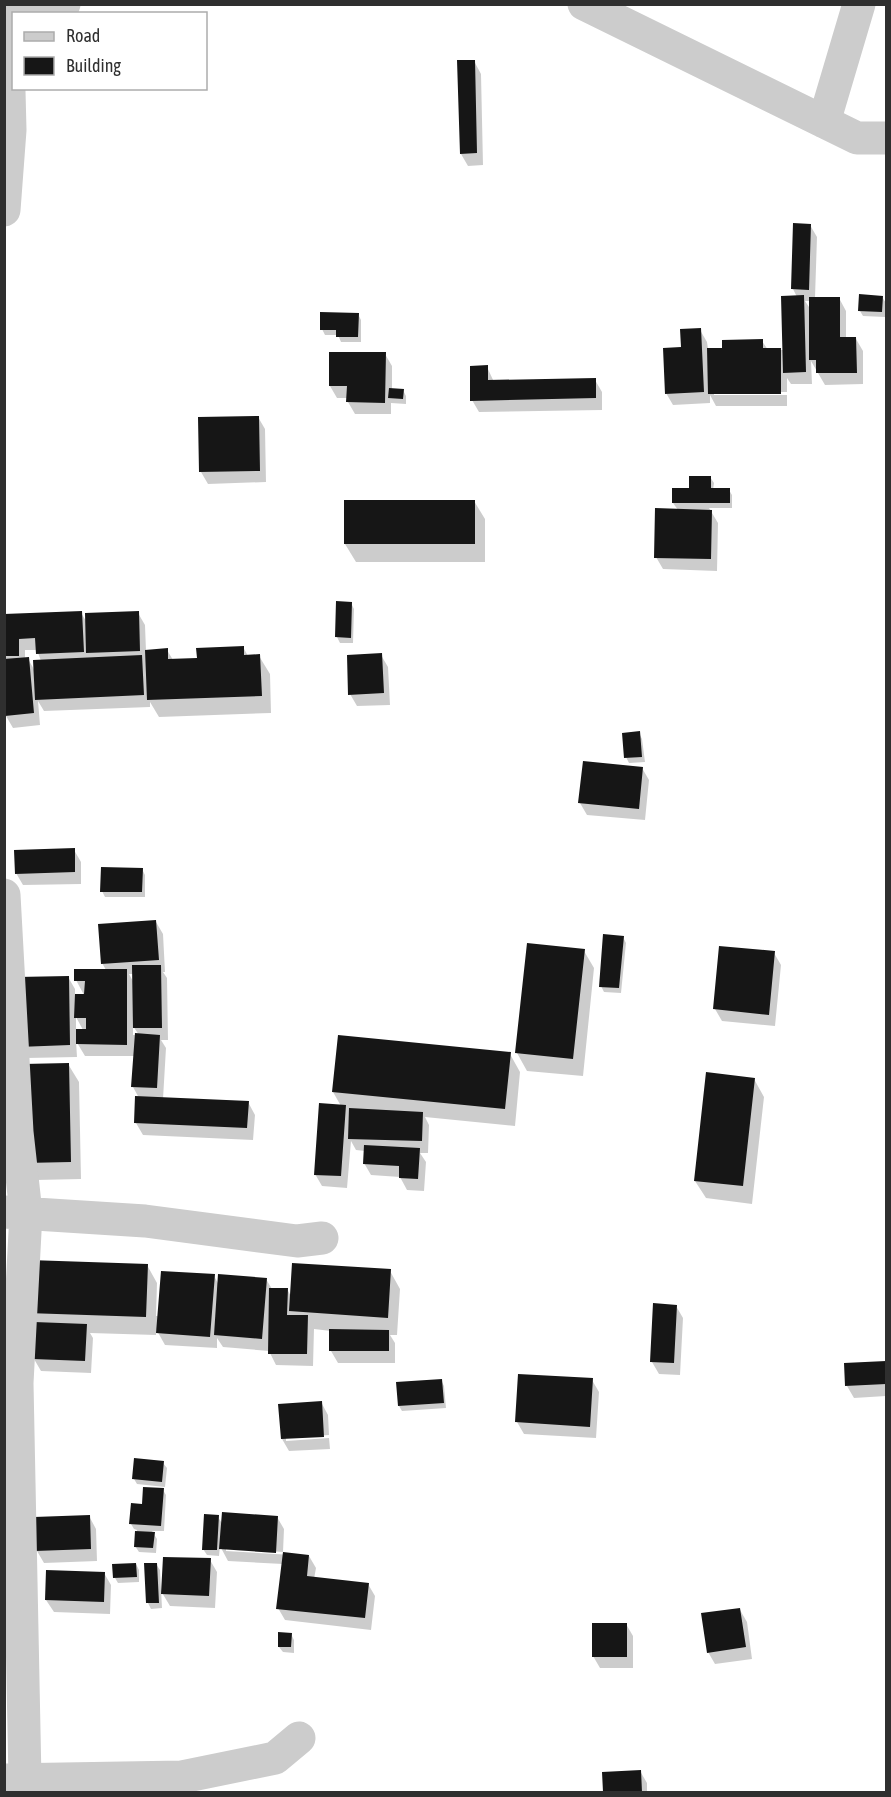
<svg xmlns="http://www.w3.org/2000/svg" width="891" height="1797" viewBox="0 0 891 1797" font-family="'Asap Condensed',sans-serif">
<rect width="100%" height="100%" fill="#fff"/>
<!-- shadow -->
<path fill="#0003" fill-rule="evenodd" d="M 474,61 L 481,74 L 483,165 L 468,166 L 461,154 Z
M 810,225 L 817,237 L 815,298 L 839,298 L 846,311 L 846,339 L 856,339 L 863,351 L 863,384 L 825,385 L 811,361 L 812,384 L 791,384 L 787,378 L 787,392 L 714,392 L 714,395 L 787,395 L 787,406 L 716,406 L 710,395 L 710,403 L 673,405 L 666,393 L 683,348 L 700,330 L 707,342 L 708,349 L 724,349 L 762,341 L 768,350 L 784,350 L 797,297 L 793,289 ZM 805,301 L 811,301 L 811,310 Z
M 882,297 L 886,303 L 885,317 L 863,316 L 860,311 Z
M 358,314 L 361,320 L 361,342 L 341,342 L 338,335 L 325,335 L 322,329 Z
M 385,354 L 392,366 L 392,390 L 403,390 L 406,396 L 406,404 L 391,403 L 391,414 L 355,414 L 348,402 L 348,398 L 337,398 L 330,386 Z
M 487,367 L 494,382 L 595,380 L 602,392 L 602,410 L 479,412 L 472,400 Z
M 258,417 L 265,429 L 266,482 L 208,484 L 201,472 Z
M 710,477 L 714,483 L 713,490 L 729,490 L 732,495 L 732,508 L 709,508 L 718,523 L 717,571 L 663,569 L 656,557 L 678,510 L 673,503 Z
M 474,501 L 485,519 L 485,562 L 356,562 L 345,544 L 346,502 Z
M 351,603 L 354,609 L 353,643 L 340,643 L 337,637 Z
M 81,613 L 86,621 L 138,613 L 145,625 L 146,651 L 167,650 L 173,660 L 198,659 L 243,647 L 248,656 L 259,656 L 270,674 L 271,713 L 159,717 L 150,702 L 150,707 L 44,711 L 38,701 L 40,725 L 13,728 L 6,716 L 4,698 L 4,616 ZM 25,650 L 37,650 L 41,661 L 35,671 L 28,659 L 25,659 Z
M 381,655 L 388,667 L 390,705 L 357,706 L 350,694 Z
M 639,733 L 642,739 L 645,762 L 629,763 L 626,757 Z
M 642,768 L 649,780 L 645,820 L 587,815 L 580,803 Z
M 74,850 L 81,862 L 81,884 L 23,885 L 16,873 Z
M 142,869 L 145,875 L 145,897 L 105,897 L 102,891 Z
M 156,922 L 163,934 L 165,972 L 163,972 L 167,978 L 168,1040 L 161,1040 L 166,1048 L 163,1099 L 248,1102 L 255,1115 L 253,1140 L 143,1135 L 136,1123 L 139,1098 L 133,1087 L 135,1056 L 85,1056 L 76,1041 L 77,1057 L 27,1058 L 20,1046 L 68,977 L 75,989 L 75,995 L 84,995 L 76,980 L 106,970 L 102,963 ZM 129,974 L 134,974 L 134,983 ZM 76,1017 L 83,1030 L 76,1030 ZM 133,1026 L 139,1035 L 133,1035 Z
M 623,937 L 626,943 L 621,993 L 604,992 L 601,986 Z
M 584,951 L 594,968 L 583,1076 L 527,1071 L 517,1053 Z
M 774,953 L 781,965 L 775,1026 L 722,1021 L 715,1009 Z
M 510,1054 L 520,1072 L 515,1126 L 425,1117 L 429,1125 L 428,1153 L 420,1153 L 426,1162 L 424,1191 L 407,1190 L 400,1177 L 371,1175 L 364,1163 L 365,1151 L 356,1150 L 351,1141 L 347,1188 L 322,1186 L 315,1174 L 341,1106 L 333,1092 Z
M 68,1064 L 79,1082 L 81,1179 L 36,1180 L 26,1162 Z
M 754,1079 L 764,1097 L 752,1204 L 706,1198 L 695,1181 Z
M 147,1265 L 157,1283 L 156,1316 L 159,1316 L 214,1276 L 219,1285 L 266,1279 L 272,1289 L 287,1289 L 292,1298 L 390,1271 L 400,1289 L 397,1335 L 390,1335 L 395,1343 L 395,1363 L 338,1363 L 331,1351 L 331,1331 L 314,1329 L 313,1366 L 276,1365 L 269,1351 L 223,1347 L 217,1338 L 217,1348 L 165,1345 L 156,1329 L 156,1335 L 90,1333 L 93,1338 L 91,1373 L 41,1371 L 34,1359 L 29,1313 Z
M 676,1306 L 683,1318 L 680,1375 L 659,1374 L 652,1362 Z
M 886,1362 L 886,1396 L 854,1398 L 847,1386 L 846,1364 Z
M 441,1380 L 444,1386 L 446,1408 L 402,1411 L 399,1406 Z
M 592,1380 L 599,1392 L 596,1438 L 524,1434 L 517,1422 Z
M 321,1402 L 328,1415 L 329,1435 L 286,1438 L 286,1441 L 329,1438 L 330,1449 L 289,1451 L 282,1439 L 280,1405 Z
M 163,1463 L 167,1468 L 165,1487 L 137,1484 L 134,1479 Z
M 163,1490 L 166,1495 L 164,1531 L 152,1531 L 157,1539 L 156,1553 L 139,1552 L 135,1546 L 137,1530 L 134,1529 L 131,1524 Z
M 89,1516 L 96,1529 L 97,1561 L 44,1563 L 37,1551 Z
M 218,1517 L 223,1525 L 277,1517 L 284,1529 L 283,1552 L 226,1548 L 226,1551 L 309,1556 L 316,1568 L 314,1579 L 368,1584 L 375,1596 L 371,1630 L 285,1620 L 278,1608 L 283,1564 L 228,1561 L 220,1546 L 219,1556 L 207,1555 L 203,1549 Z
M 210,1560 L 217,1572 L 215,1608 L 170,1606 L 161,1591 Z
M 136,1564 L 139,1570 L 139,1582 L 118,1583 L 115,1578 Z
M 156,1564 L 160,1570 L 162,1608 L 151,1609 L 148,1603 Z
M 104,1573 L 111,1585 L 110,1614 L 54,1612 L 46,1600 Z
M 740,1610 L 747,1622 L 752,1659 L 715,1664 L 708,1652 Z
M 626,1624 L 633,1636 L 633,1668 L 600,1668 L 593,1656 Z
M 291,1634 L 294,1640 L 294,1653 L 283,1652 L 279,1647 Z
M 640,1771 L 647,1783 L 647,1792 L 604,1792 L 603,1773 Z"/>
<!-- building -->
<path fill="#161616" d="M 457,60 L 475,60 L 477,153 L 460,154 Z
M 793,223 L 811,224 L 809,290 L 791,289 Z
M 859,294 L 883,296 L 882,312 L 858,311 Z
M 804,295 L 806,372 L 783,373 L 781,296 Z
M 809,297 L 840,297 L 840,337 L 856,337 L 857,373 L 816,373 L 816,360 L 809,360 Z
M 320,312 L 359,313 L 358,337 L 336,337 L 336,330 L 320,330 Z
M 701,328 L 704,392 L 665,394 L 663,348 L 681,347 L 680,329 Z
M 763,339 L 763,348 L 781,348 L 781,394 L 708,394 L 707,348 L 722,348 L 722,340 Z
M 329,352 L 386,352 L 385,403 L 346,402 L 347,386 L 329,386 Z
M 488,365 L 488,380 L 596,378 L 596,398 L 470,401 L 470,366 Z
M 389,388 L 404,389 L 403,399 L 388,398 Z
M 259,416 L 260,471 L 199,472 L 198,417 Z
M 689,476 L 711,476 L 711,488 L 730,488 L 730,503 L 672,503 L 672,488 L 689,488 Z
M 344,500 L 475,500 L 475,544 L 344,544 Z
M 655,508 L 712,510 L 711,559 L 654,558 Z
M 336,601 L 352,602 L 351,638 L 335,637 Z
M 82,611 L 84,652 L 36,654 L 35,638 L 19,639 L 19,656 L 4,656 L 4,614 Z
M 139,611 L 140,651 L 86,653 L 85,613 Z
M 244,646 L 244,655 L 260,654 L 262,696 L 147,700 L 145,650 L 168,648 L 168,659 L 197,658 L 196,648 Z
M 382,653 L 384,693 L 348,695 L 347,655 Z
M 142,655 L 144,695 L 35,700 L 33,660 Z
M 29,657 L 34,713 L 5,716 L 4,659 Z
M 640,731 L 642,757 L 624,758 L 622,733 Z
M 583,761 L 643,767 L 639,809 L 578,803 Z
M 75,848 L 75,872 L 15,874 L 14,850 Z
M 101,867 L 143,868 L 142,892 L 100,892 Z
M 156,920 L 159,960 L 101,964 L 98,924 Z
M 603,934 L 624,936 L 619,988 L 599,987 Z
M 527,943 L 585,949 L 573,1059 L 515,1053 Z
M 719,946 L 775,951 L 769,1015 L 713,1009 Z
M 132,965 L 161,965 L 162,1028 L 133,1028 Z
M 74,969 L 127,969 L 127,1045 L 76,1044 L 76,1029 L 86,1029 L 86,1018 L 74,1018 L 75,994 L 84,994 L 85,981 L 74,981 Z
M 69,976 L 70,1045 L 18,1047 L 17,977 Z
M 135,1033 L 160,1035 L 157,1088 L 131,1087 Z
M 338,1035 L 511,1052 L 505,1109 L 332,1092 Z
M 69,1063 L 71,1162 L 24,1163 L 23,1064 Z
M 706,1072 L 755,1078 L 743,1186 L 694,1181 Z
M 135,1096 L 249,1101 L 247,1128 L 134,1123 Z
M 319,1103 L 346,1105 L 341,1176 L 314,1175 Z
M 349,1108 L 423,1112 L 422,1141 L 348,1139 Z
M 364,1145 L 420,1148 L 418,1179 L 399,1178 L 399,1166 L 363,1164 Z
M 29,1260 L 148,1264 L 146,1317 L 27,1313 Z
M 292,1263 L 391,1269 L 388,1318 L 289,1311 Z
M 161,1271 L 215,1274 L 210,1337 L 156,1333 Z
M 218,1274 L 267,1278 L 262,1339 L 214,1335 Z
M 269,1288 L 288,1288 L 287,1315 L 308,1315 L 307,1354 L 268,1354 Z
M 653,1303 L 677,1305 L 674,1363 L 650,1362 Z
M 34,1322 L 87,1324 L 85,1361 L 33,1359 Z
M 329,1329 L 389,1330 L 389,1351 L 329,1351 Z
M 886,1361 L 886,1384 L 845,1386 L 844,1363 Z
M 518,1374 L 593,1378 L 590,1427 L 515,1422 Z
M 442,1379 L 444,1403 L 398,1406 L 396,1382 Z
M 322,1401 L 324,1437 L 281,1439 L 278,1404 Z
M 134,1458 L 164,1461 L 162,1482 L 132,1479 Z
M 143,1487 L 164,1488 L 161,1526 L 129,1524 L 131,1503 L 142,1504 Z
M 222,1512 L 278,1516 L 276,1553 L 219,1549 Z
M 204,1514 L 219,1515 L 217,1550 L 202,1550 Z
M 90,1515 L 91,1549 L 35,1551 L 34,1517 Z
M 135,1531 L 155,1532 L 153,1548 L 134,1547 Z
M 283,1552 L 309,1555 L 307,1576 L 369,1583 L 365,1618 L 276,1609 Z
M 163,1557 L 211,1558 L 209,1596 L 161,1594 Z
M 136,1563 L 137,1577 L 113,1578 L 112,1564 Z
M 144,1563 L 157,1563 L 159,1603 L 146,1603 Z
M 46,1570 L 105,1572 L 104,1602 L 45,1600 Z
M 740,1608 L 746,1647 L 707,1653 L 701,1613 Z
M 592,1623 L 627,1623 L 627,1657 L 592,1657 Z
M 278,1632 L 292,1633 L 291,1647 L 278,1647 Z
M 641,1770 L 642,1792 L 603,1792 L 602,1772 Z"/>
<g fill="none" stroke-linecap="round" stroke-linejoin="round">
<!-- street -->
<path stroke="#ccc" stroke-width="33" d="M 584,4 L 857,138 L 886,138
M 4,15 L 64,4
M 824,122 L 859,4
M 4,210 L 10,130 L 7,14
M 4,895 L 17,1132 L 26,1213 L 17,1383 L 25,1780
M 4,1212 L 145,1221 L 297,1241 L 322,1238
M 4,1780 L 182,1777 L 275,1758 L 299,1738"/>
</g>
<!-- border -->
<rect width="891" height="1797" fill="none" stroke="#2f2f2f" stroke-width="12"/>
<!-- legend -->
<rect x="12" y="12" width="195" height="78" fill="#ffffff" stroke="#acacac" stroke-width="1.5"/>
<rect x="24" y="32" width="30" height="9" fill="#cccccc" stroke="#acacac" stroke-width="1.5"/>
<text x="66" y="42" font-size="18" fill="#2f2f2f">Road</text>
<rect x="24" y="57" width="30" height="18" fill="#161616" stroke="#acacac" stroke-width="1.5"/>
<text x="66" y="72" font-size="18" fill="#2f2f2f">Building</text>
</svg>
